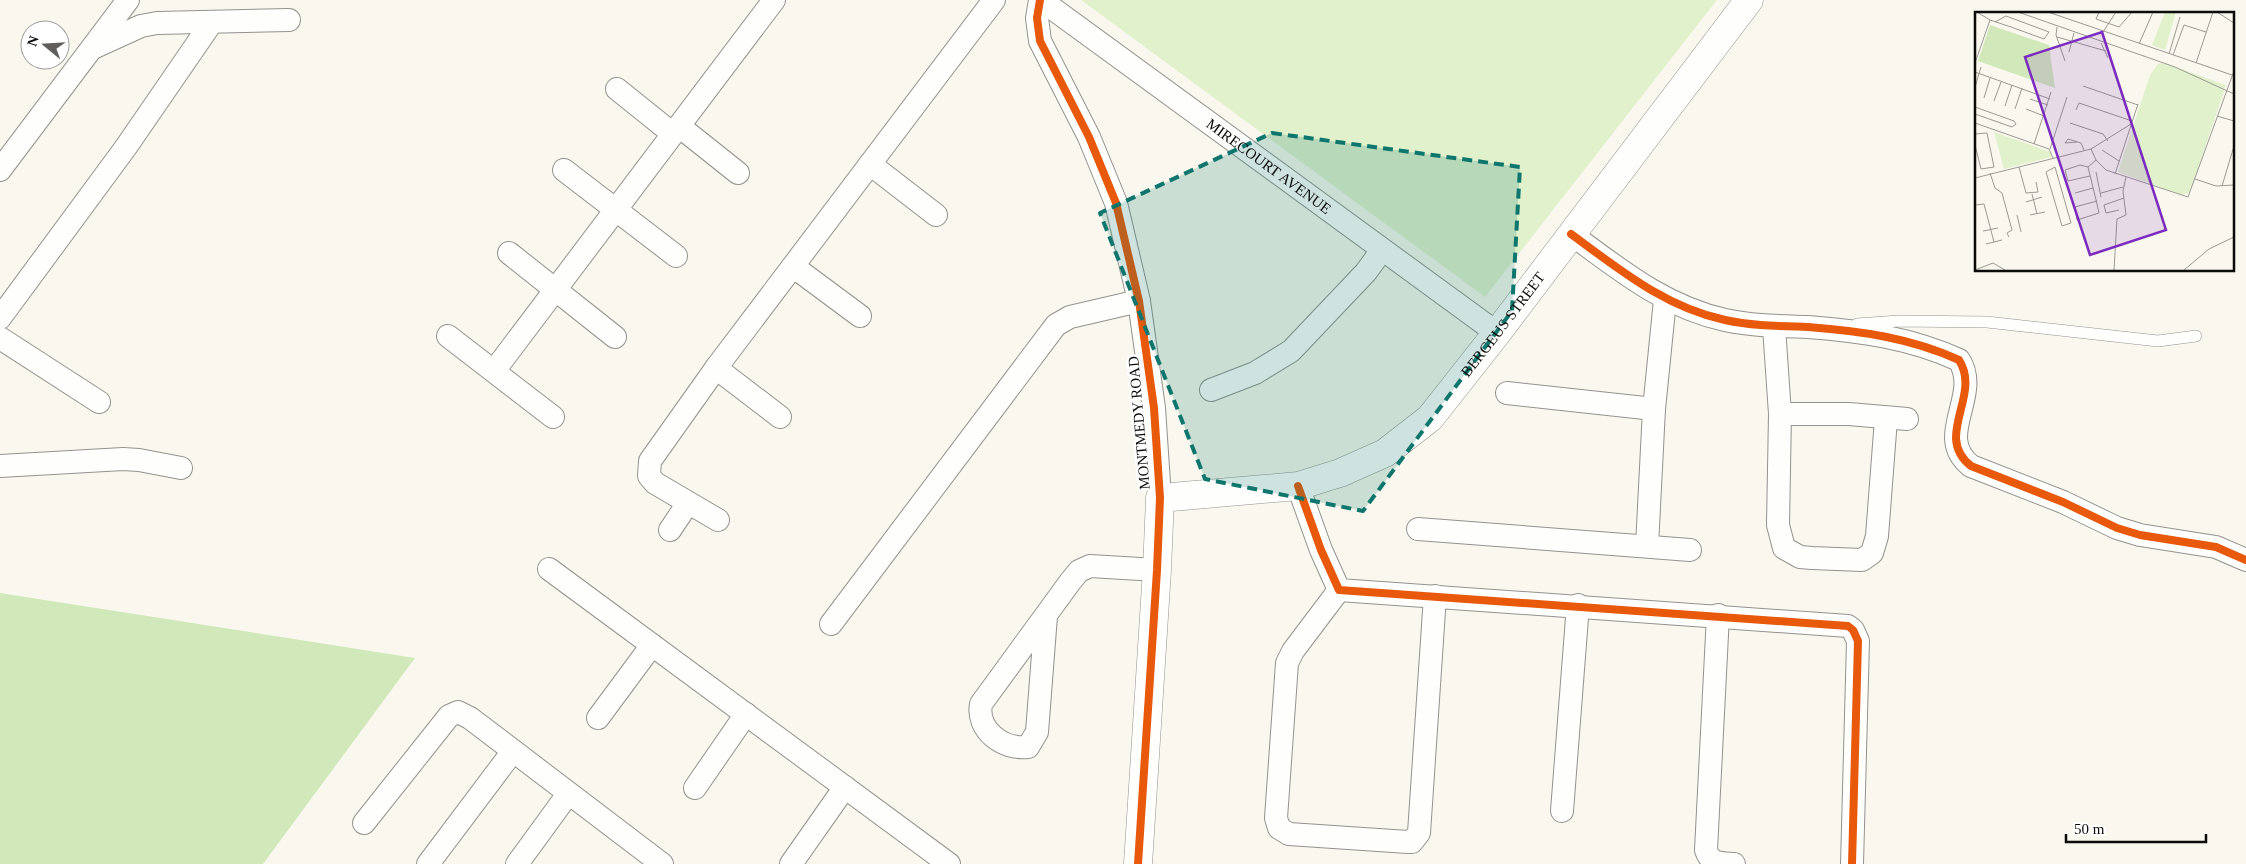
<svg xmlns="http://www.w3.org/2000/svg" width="2246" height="864" viewBox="0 0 2246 864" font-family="Georgia,serif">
<rect width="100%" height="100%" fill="#faf8ee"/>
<!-- green -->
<path fill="#e1f1cc" d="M 1081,0 L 1717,0 L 1485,297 Z"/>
<!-- forest -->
<path fill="#d1e9ba" d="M 0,593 L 415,658 L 263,864 L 0,864 Z"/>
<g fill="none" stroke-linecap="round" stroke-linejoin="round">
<defs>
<path id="service" d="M 1857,324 L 1899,321 L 1987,322 L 2158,341 L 2196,336"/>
<g id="minor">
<path d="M 1040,0 L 1037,18 L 1040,41 L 1089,137 L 1116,203 L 1139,301 L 1154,408 L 1160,498"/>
<path id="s1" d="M 1041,0 L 1497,333"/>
<path d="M 95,47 L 141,26 L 157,23 L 289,20"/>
<path d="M 617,89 L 673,134"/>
<path d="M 679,126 L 738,173"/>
<path d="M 870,164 L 936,215"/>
<path d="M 0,170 L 128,0"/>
<path d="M 564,170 L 676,256"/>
<path d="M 1571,234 C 1620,270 1665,307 1725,320 C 1753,326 1780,326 1808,327 C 1861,331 1911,338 1959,360 C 1982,396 1933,436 1971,466 L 2063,502 L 2117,528 L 2140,535 L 2216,547 L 2246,560"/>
<path d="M 509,253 L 615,337"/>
<path d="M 794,267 L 860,316"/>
<path d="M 0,318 L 126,147 L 212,22"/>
<path d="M 1774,327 L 1780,414 L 1778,525 L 1784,548 L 1800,557 L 1812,558 L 1862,560 L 1872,553 L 1877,536 L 1886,419"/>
<path d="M 448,336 L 553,417"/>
<path d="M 0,338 L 99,402"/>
<path d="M 716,368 L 780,417"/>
<path d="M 494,371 L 774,0"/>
<path d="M 1211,390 L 1255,373 L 1291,351 L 1366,272 L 1382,250"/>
<path d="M 1507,393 L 1654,409"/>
<path d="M 1780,414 L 1849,414 L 1907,419"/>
<path d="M 0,466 L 123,459 L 139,460 L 181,468"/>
<path d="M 1298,486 L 1321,550 L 1339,590 L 1848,626 L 1853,630 L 1858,641 L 1852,864"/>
<path d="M 718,520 L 655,483 L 649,476 L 650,461 L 716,368 L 994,0"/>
<path d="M 1418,529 L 1690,550"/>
<path d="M 670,530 L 688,503"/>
<path d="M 1647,546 L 1654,409 L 1665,300"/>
<path d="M 549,569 L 949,864"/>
<path d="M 1339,590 L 1293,651 L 1287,663 L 1276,818 L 1279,828 L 1289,834 L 1408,842 L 1412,842 L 1419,833 L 1435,596"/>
<path d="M 1718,615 L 1706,850 C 1710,864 1721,863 1734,864"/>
<path d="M 1046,616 L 1037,732 L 1028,747 C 1003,750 976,730 981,704 L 1070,582 L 1079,571 L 1090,566 L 1157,570"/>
<path d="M 831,624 L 1056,325 L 1070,317 L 1139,301"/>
<path d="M 598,718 L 652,645"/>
<path d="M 695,788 L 746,714"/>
<path d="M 1562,811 L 1578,605"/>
<path d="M 364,823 L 449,716 L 458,712 L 470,718 L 662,864"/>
<path d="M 428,864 L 513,751"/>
<path d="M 517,864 L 568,794"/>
<path d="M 791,864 L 845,787"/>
</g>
<g id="tertiary">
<path id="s2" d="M 1138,864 L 1157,570 L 1160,498 L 1298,486 L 1340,473 L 1385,453 L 1430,418 L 1497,333 L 1749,0"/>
</g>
</defs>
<!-- service casing -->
<use href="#service" stroke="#93928d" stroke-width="12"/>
<!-- minor casing -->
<use href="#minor" stroke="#93928d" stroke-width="24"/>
<!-- tertiary casing -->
<use href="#tertiary" stroke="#93928d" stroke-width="29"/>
<!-- service -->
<use href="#service" stroke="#fefefc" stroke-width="11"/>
<!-- minor -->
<use href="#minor" stroke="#fefefc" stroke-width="22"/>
<!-- tertiary -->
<use href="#tertiary" stroke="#fefefc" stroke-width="28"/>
<defs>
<path id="cycleway" d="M 1040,0 L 1037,18 L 1040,41 L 1089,137 L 1116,203 L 1139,301 L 1154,408 L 1160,498 L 1157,570 L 1138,864
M 1571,234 C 1620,270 1665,307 1725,320 C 1753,326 1780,326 1808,327 C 1861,331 1911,338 1959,360 C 1982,396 1933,436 1971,466 L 2063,502 L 2117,528 L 2140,535 L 2216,547 L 2246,560
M 1298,486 L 1321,550 L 1339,590 L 1848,626 L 1853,630 L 1858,641 L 1852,864"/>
</defs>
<!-- cycleway casing -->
<use href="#cycleway" stroke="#fff" stroke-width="11"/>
<!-- cycleway -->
<use href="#cycleway" stroke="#e8590c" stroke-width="8"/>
</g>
<!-- marked area -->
<path fill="#0f766e" fill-opacity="0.2" stroke="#0f766e" stroke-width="4" stroke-dasharray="10 6" stroke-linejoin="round" d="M 1272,133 L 1520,167 L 1512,311 L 1363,511 L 1205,479 L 1100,213 Z"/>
<g text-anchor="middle" stroke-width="5" stroke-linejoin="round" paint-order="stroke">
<!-- street labels -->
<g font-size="15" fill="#0b0b0b" stroke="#fff">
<text dy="5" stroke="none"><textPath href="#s1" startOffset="282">MIRECOURT AVENUE</textPath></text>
<text dy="5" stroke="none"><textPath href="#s2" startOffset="774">BERGEUS STREET</textPath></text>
<text transform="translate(1139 423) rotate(-95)" y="5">MONTMEDY ROAD</text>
</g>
</g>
<!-- overview -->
<g transform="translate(1975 12)">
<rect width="259" height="259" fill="#faf8ee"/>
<path d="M 190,0 L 201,0 L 190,38 L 177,33 ZM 189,51 L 251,73 L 215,180 L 207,183 L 143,160 L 175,63 L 183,52 ZM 19,120 L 75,140 L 76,145 L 29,157 Z" fill="#e1f1cc"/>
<path d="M 15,13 L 74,33 L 80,76 L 3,49 Z" fill="#d1e9ba"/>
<path fill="none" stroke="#9a9993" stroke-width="1" d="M 2,0 L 15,8 L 36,15 L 69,27 L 74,20 L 31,4 L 20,10M 43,0 L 200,55 L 259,82M 73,0 L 257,63M 124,0 L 121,7 L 144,15 L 157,0M 242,0 L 259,11M 82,15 L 81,23 L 90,49M 128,20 L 141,0M 82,25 L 131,39M 126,31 L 133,46M 164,32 L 178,0M 94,40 L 99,21M 194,42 L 205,5M 198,43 L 209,13 L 231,20M 0,51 L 15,8M 221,51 L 238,0M 0,60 L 75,87M 108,74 L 163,93M 0,75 L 6,55M 9,86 L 15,66M 55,87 L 73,93M 19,89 L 26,70M 30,94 L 37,73M 0,95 L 39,109 L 41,112 L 37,115 L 0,102M 40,97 L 47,76M 51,97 L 69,104M 101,98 L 104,91 L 157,109M 242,104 L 259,109M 0,111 L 74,137 L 78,146M 95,111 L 128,122 L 133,129M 0,122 L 12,121 L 19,155 L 6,157 L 0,133M 102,130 L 90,131 L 93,127 L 106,131 L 109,138M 59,132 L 76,80M 75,137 L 92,85M 116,137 L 121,148 L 131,158 L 213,185 L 259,59M 127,138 L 144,149M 121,148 L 113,155 L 122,192 L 124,201 L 102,208 L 100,195 L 122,189M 44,155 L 51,181 L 63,180 L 61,170M 80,155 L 96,211 L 87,214 L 71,160 ZM 113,155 L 105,153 L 90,158 L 93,169 L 115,164M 121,160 L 126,185M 15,161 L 20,176 L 27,181 L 37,218 L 32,221 L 34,225M 140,162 L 163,92M 0,166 L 116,137 L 156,112M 220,167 L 241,174 L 259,173M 247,174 L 259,134M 100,181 L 118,176M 126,181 L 148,175M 57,182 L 62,202M 51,190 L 67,185M 0,193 L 9,192 L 19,230M 144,198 L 131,201 L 129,193 L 149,186M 42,203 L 46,220M 55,203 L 70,200M 8,219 L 23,216M 11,232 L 27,228M 0,258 L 18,251 L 30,258M 139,258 L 142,207 L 151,203 L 148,179 L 151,165M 209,258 L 234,237 L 259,225"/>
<path fill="#7b2cbf" fill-opacity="0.15" stroke="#7b2cbf" stroke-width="2.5" d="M 127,20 L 191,218 L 115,243 L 50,45 Z"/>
<rect width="259" height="259" fill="none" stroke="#0b0b0b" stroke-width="2.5"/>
</g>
<!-- north arrow -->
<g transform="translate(45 45) rotate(288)"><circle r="24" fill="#ffffff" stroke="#9d9d9d"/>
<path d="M0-4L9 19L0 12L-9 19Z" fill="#5f5e5a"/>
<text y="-8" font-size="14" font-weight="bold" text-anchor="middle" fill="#0b0b0b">N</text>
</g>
<!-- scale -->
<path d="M2066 834v8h140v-8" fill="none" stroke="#0b0b0b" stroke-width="2.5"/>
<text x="2074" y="834" font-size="15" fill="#0b0b0b" stroke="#ffffff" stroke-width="4" paint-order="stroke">50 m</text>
</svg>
